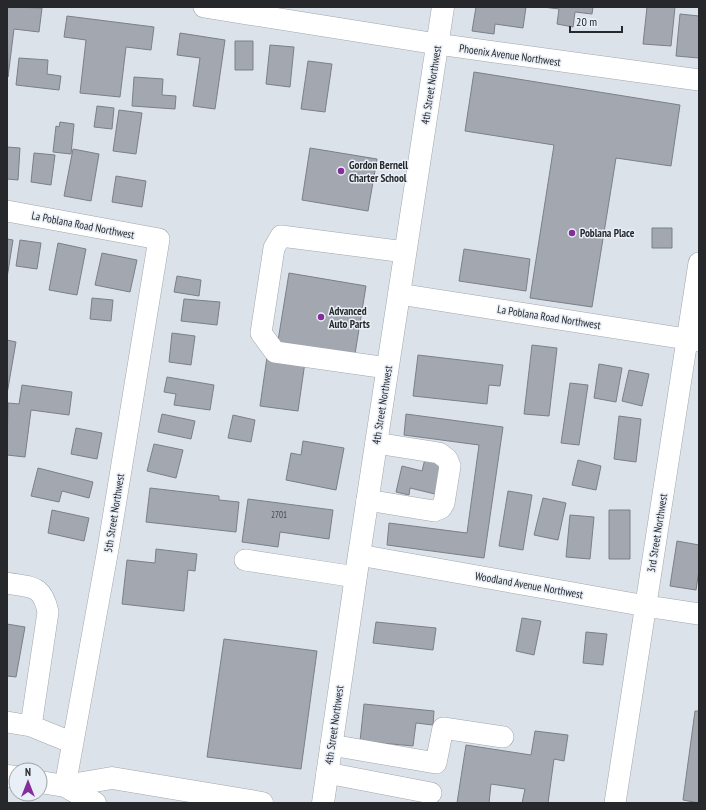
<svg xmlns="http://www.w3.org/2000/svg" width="706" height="810" viewBox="0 0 706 810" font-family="'PT Sans Narrow',sans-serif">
<rect width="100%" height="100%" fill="#dce2ea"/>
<!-- building -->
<path fill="#a3a8b0" stroke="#7b8087" d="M 7,7 L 42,8 L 39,32 L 14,29 L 8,77 Z
M 476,7 L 526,7 L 523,28 L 495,24 L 494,34 L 472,31 Z
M 543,7 L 593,7 L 592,14 L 575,12 L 573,27 L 557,24 L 559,9 Z
M 647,7 L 675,7 L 671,46 L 643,44 Z
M 680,14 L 699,16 L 699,58 L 676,56 Z
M 67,16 L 154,27 L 151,50 L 126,47 L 120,97 L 80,93 L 86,40 L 64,37 Z
M 180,33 L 225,40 L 215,109 L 193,106 L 200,58 L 177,55 Z
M 235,41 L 253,41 L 253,70 L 235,70 Z
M 270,45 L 294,47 L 290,87 L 266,84 Z
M 19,58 L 48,60 L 47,74 L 61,76 L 59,90 L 16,85 Z
M 308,61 L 332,64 L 325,112 L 301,109 Z
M 474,72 L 680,105 L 671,166 L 616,158 L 592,307 L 530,298 L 554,145 L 465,131 Z
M 134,77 L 163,79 L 162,95 L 176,96 L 175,109 L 132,106 Z
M 97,106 L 114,108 L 112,129 L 94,127 Z
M 119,110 L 142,113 L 136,154 L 113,151 Z
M 60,122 L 74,124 L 71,154 L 53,152 L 56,126 L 59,127 Z
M 7,147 L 20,148 L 18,180 L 7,179 Z
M 310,148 L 377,159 L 368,211 L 302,200 Z
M 73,149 L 99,154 L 91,201 L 64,196 Z
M 34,153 L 55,155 L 51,185 L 31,182 Z
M 116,176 L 146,181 L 142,207 L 112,202 Z
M 652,228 L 672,228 L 672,248 L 652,248 Z
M 7,239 L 13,240 L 7,278 Z
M 20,240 L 41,243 L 37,269 L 16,266 Z
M 58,243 L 86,249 L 77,295 L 49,290 Z
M 464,249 L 530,259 L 526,291 L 459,281 Z
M 102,253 L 137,260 L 130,292 L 95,285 Z
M 289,273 L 366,286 L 354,360 L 277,347 Z
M 177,276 L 201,280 L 199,296 L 174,292 Z
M 92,298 L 113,300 L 111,321 L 90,319 Z
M 184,299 L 220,302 L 217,325 L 181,321 Z
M 172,333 L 195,336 L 191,365 L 169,362 Z
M 7,340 L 16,342 L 7,394 Z
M 532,345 L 557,348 L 549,416 L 524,414 Z
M 418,355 L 503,365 L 500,386 L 489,385 L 487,404 L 413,396 Z
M 267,357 L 305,362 L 298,411 L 260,406 Z
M 599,364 L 622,368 L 616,402 L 594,398 Z
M 629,370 L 649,374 L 642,406 L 622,401 Z
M 167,377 L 214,385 L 210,410 L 174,405 L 176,394 L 164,392 Z
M 570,383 L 588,385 L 579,445 L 561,443 Z
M 22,385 L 72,392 L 69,415 L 31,410 L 25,457 L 7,455 L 8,403 L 19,404 Z
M 162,414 L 195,421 L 191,439 L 158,432 Z
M 406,414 L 503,427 L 484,558 L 387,545 L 389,523 L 467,533 L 479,445 L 404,435 Z
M 233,415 L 255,420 L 251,442 L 228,438 Z
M 619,416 L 641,419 L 636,462 L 614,459 Z
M 76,428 L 102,433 L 97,459 L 71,454 Z
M 303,441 L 344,448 L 336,490 L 286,480 L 291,453 L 301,455 Z
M 154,444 L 183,450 L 176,478 L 147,471 Z
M 425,459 L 442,463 L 435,494 L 410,488 L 409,495 L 396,492 L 402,466 L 422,471 Z
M 578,460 L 601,466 L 596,490 L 572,485 Z
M 38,468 L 93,482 L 89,498 L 62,491 L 59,502 L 31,496 Z
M 150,488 L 219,496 L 219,500 L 239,502 L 236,532 L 146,522 Z
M 508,491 L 532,495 L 523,550 L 499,546 Z
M 543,498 L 566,503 L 558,540 L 534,535 Z
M 248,499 L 333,510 L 329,539 L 280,532 L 278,547 L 242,542 Z
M 52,510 L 89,518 L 84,541 L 48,533 Z
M 609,510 L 630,510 L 630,559 L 609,559 Z
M 570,515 L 594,517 L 590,559 L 566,557 Z
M 677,541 L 699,545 L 699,570 L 696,590 L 670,586 Z
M 156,549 L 197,554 L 195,571 L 188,570 L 184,611 L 122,604 L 127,560 L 155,563 Z
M 522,618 L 541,621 L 534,655 L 516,651 Z
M 376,622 L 436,628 L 433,650 L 373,643 Z
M 7,624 L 25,627 L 16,677 L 7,676 Z
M 586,632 L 607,634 L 603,665 L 583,663 Z
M 224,639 L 317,651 L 301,769 L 207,757 Z
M 364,704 L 434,711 L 433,725 L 416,723 L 413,746 L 360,741 Z
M 695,711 L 699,711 L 699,803 L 683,800 Z
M 535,731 L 568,735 L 564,761 L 554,759 L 548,803 L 522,803 L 525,789 L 491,784 L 489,803 L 457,803 L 466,745 L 531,755 Z"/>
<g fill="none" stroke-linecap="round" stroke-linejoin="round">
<defs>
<path id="minor" d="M 204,7 L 437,44 L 699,80
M 7,211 L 159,239 L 108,549 L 65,786
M 399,294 L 699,341
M 387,368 L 275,352 L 261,333 L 274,248 L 281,236 L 405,252
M 367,500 L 434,511 L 441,508 L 444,503 L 450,466 L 447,459 L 439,453 L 376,443
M 359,555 L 646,606 L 699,614
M 245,560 L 356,577
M 7,583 C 32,588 42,584 48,612 L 31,726
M 7,722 L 31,726 L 73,743
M 331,745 L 436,763 L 443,728 L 503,737
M 327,773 L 431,793
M 615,803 L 699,263"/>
<path id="major" d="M 7,776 L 16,777
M 40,782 L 65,786 L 112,778 L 262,803
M 65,786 L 95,803
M 323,803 L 359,555 L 443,7"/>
</defs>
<!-- minor casing -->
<use href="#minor" stroke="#a1a6ae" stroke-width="22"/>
<!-- major casing -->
<use href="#major" stroke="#a1a6ae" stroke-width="23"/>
<!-- minor -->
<use href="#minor" stroke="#fff" stroke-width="21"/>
<!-- major -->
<use href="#major" stroke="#fff" stroke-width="22"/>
</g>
<!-- markers -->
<g fill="#852e9b" stroke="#e9eff7" stroke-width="1.5">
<circle cx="341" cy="171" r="4"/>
<circle cx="572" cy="233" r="4"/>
<circle cx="321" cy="317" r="4"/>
</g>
<g text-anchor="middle" stroke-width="3" stroke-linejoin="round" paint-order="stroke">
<!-- number labels -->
<g font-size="9" fill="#45484c">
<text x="279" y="518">2701</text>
</g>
<!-- street labels -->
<g font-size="11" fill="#26282b" stroke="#e9eff7">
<text transform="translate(510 55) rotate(8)" y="4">Phoenix Avenue Northwest</text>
<text transform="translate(431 85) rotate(-81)" y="4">4th Street Northwest</text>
<text transform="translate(83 225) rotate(11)" y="4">La Poblana Road Northwest</text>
<text transform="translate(549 317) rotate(9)" y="4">La Poblana Road Northwest</text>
<text transform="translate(382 405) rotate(-81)" y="4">4th Street Northwest</text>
<text transform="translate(114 513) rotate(-81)" y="4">5th Street Northwest</text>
<text transform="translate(657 533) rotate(-81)" y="4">3rd Street Northwest</text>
<text transform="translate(529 585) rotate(10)" y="4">Woodland Avenue Northwest</text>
<text transform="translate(334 725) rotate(-82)" y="4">4th Street Northwest</text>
</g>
<!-- poi labels -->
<g font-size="11" font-weight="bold" fill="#26282b" stroke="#e9eff7" text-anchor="start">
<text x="349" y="169">Gordon Bernell<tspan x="349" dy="13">Charter School</tspan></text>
<text x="580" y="237">Poblana Place</text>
<text x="329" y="315">Advanced<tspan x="329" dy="13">Auto Parts</tspan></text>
</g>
</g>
<!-- border -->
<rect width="706" height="810" fill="none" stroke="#26282b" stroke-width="16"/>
<!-- north arrow -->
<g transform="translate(28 782)"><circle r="19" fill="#e9eff7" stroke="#9b9fa5"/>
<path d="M0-3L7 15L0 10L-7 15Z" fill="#852e9b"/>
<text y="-6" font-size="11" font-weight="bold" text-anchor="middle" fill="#26282b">N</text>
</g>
<!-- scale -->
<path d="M570 26v6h52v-6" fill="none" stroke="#26282b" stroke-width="2"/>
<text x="576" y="26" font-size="12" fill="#26282b" stroke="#e9eff7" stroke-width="3" paint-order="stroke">20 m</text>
</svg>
